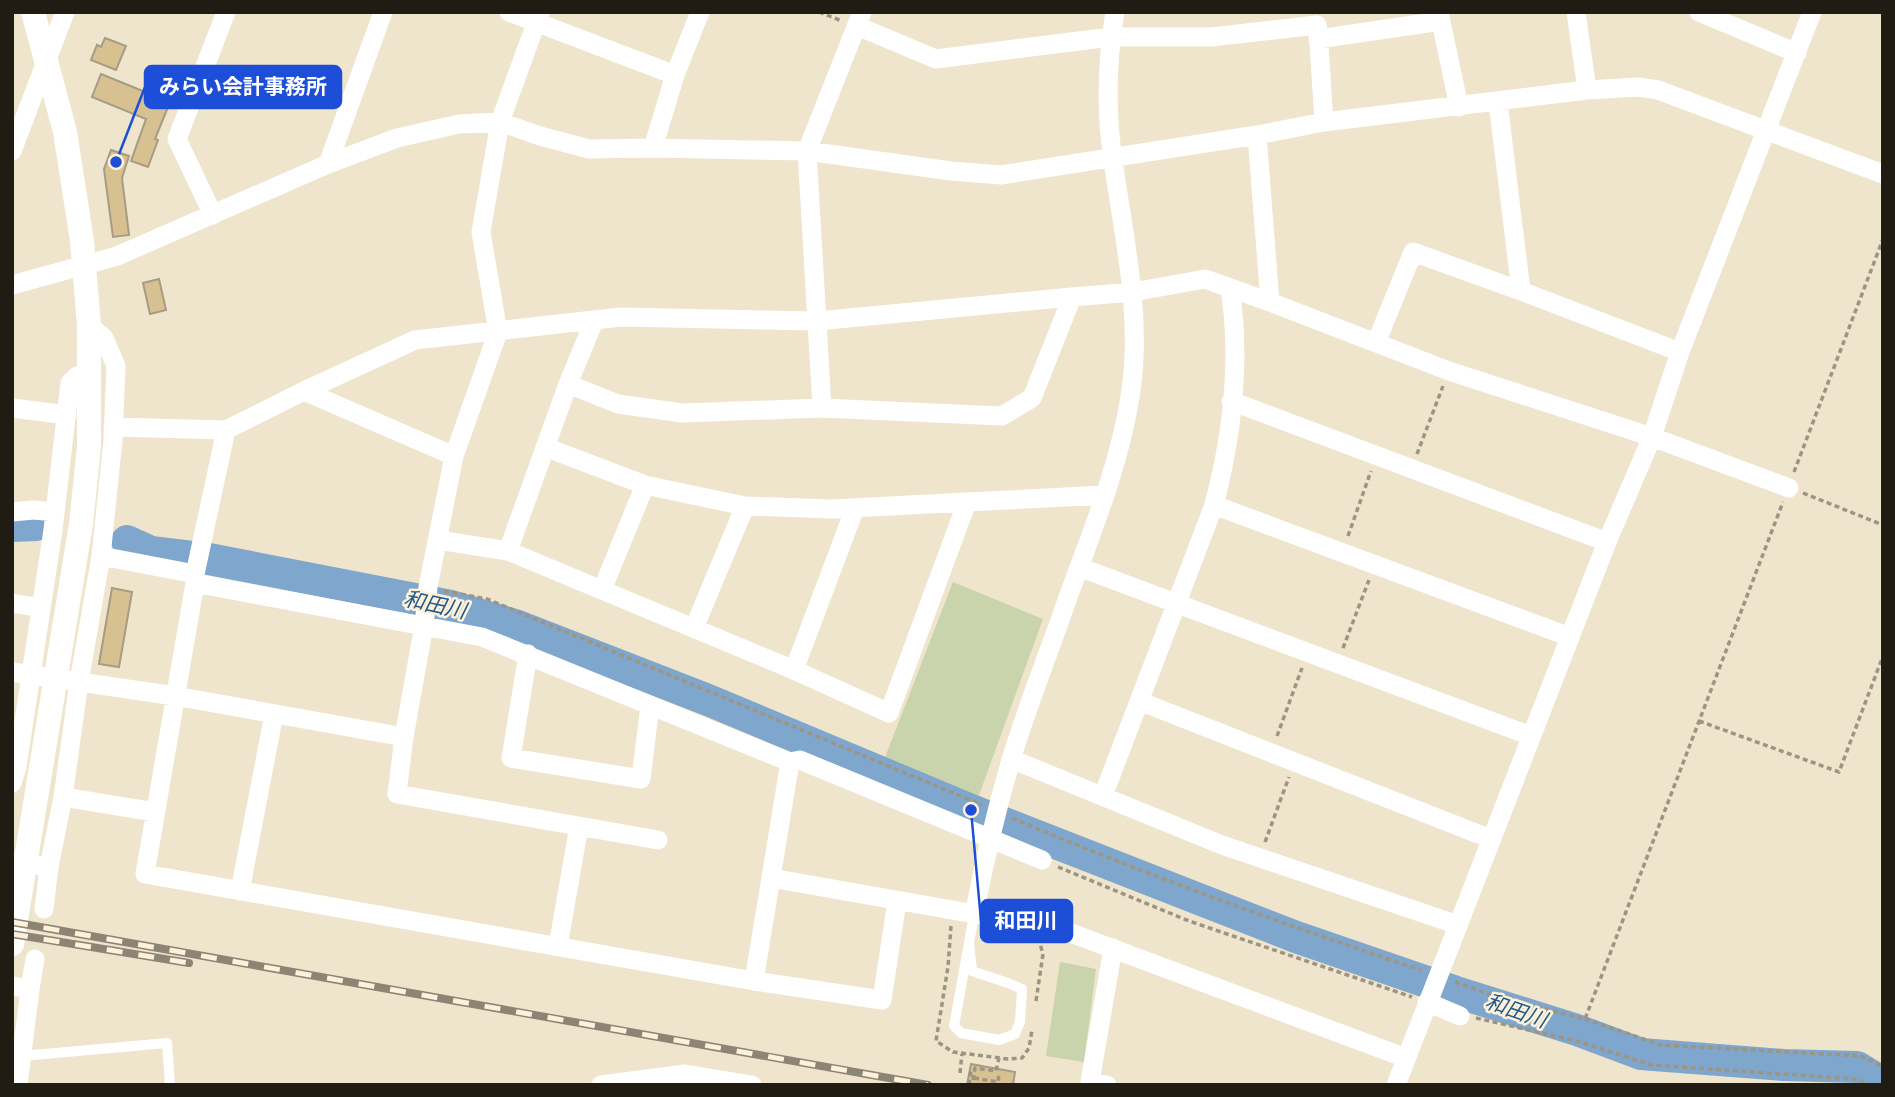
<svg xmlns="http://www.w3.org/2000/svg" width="1895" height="1097" viewBox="0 0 1895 1097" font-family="'Public Sans','Noto Sans JP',sans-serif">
<rect width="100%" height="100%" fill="#efe4cc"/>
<!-- green -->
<path fill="#c9d3ac" d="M 953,582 L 1043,619 L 978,798 L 884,760 Z
M 1060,962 L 1096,969 L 1084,1062 L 1046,1056 Z"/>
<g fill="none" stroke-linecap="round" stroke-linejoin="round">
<!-- river -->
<path stroke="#7fa6cd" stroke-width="32" d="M 12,526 L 36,525
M 127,541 L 151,552 L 209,559 L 451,606 L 515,625 L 708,700 L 971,810 L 1296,937 L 1456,992 L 1577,1030 L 1641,1054 L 1784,1065 L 1857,1067 L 1883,1083"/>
</g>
<!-- building -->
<path fill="#d8c190" stroke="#a69c85" stroke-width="2" d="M 105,38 L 126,46 L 116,70 L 91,60 L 97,45 L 101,47 Z
M 101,74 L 170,102 L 155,139 L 158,140 L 148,167 L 131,161 L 146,119 L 92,97 Z
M 111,150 L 129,156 L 122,178 L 129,235 L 113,237 L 104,169 Z
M 159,279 L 166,310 L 150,314 L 143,283 Z
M 112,588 L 132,592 L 119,667 L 99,664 Z
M 971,1064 L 1015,1072 L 1013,1085 L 967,1085 Z"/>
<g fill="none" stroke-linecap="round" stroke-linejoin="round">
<!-- path -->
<path stroke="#9d9583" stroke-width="3.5" stroke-dasharray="5 3.5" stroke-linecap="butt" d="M 819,12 L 842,21
M 1417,454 L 1443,386
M 1794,472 L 1883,239
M 1803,493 L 1883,525
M 1348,536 L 1371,471
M 444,591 L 487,599 L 982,805
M 1343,648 L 1369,580
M 1699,721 L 1839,772 L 1883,656
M 1277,736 L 1302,668
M 1012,818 C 1146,875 1283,924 1421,970
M 1265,842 L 1289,777
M 1058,867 L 1189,921 L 1412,997
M 951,926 L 948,967 L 936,1041 L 953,1052 L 1008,1059 L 1022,1058 L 1029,1048 L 1032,1030
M 1455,982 L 1500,998 L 1585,1019 L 1783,502
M 1036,1001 L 1043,954 L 1040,944
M 1476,1018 L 1577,1041 L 1651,1065 L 1857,1079 L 1868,1085
M 1585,1019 L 1661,1045 L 1861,1056 L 1883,1067
M 960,1073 L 962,1054
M 974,1078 L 998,1082 L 999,1074
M 973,1080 L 975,1068 L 996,1071 L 999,1058
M 969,1085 L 971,1070
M 1883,1085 L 1883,1084"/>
<!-- service -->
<path stroke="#fff" stroke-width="10" d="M 969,942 L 972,971 L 1008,983 L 1022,989 L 1020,1022 L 1015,1034 L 999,1040 L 961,1033 L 954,1026 L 974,915
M 22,1056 L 167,1043 L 170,1085"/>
<!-- minor -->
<path stroke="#fff" stroke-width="19" d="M 509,12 L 675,75
M 540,12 L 500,122 L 481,232 L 498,332 L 454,456 L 428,587 L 424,625 L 404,737 L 397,794 L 658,840
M 1439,12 L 1459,107
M 1576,12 L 1587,90
M 1699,12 L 1797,53
M 857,26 L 936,59 L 1111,37 L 1211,37 L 1317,25
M 1318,29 L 1324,122
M 1318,39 L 1441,21
M 1257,135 L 1270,302
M 653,148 L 675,75 L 700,12
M 12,151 L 65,12
M 328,164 L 383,12
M 213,215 L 177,139 L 226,12
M 12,285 L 117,256 L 328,164 L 397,138 L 459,124 L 500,122 L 540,136 L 589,149 L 653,148 L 807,151 L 951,171 L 1001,175 L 1257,135 L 1324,122 L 1587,90 L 1638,87 L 1658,90 L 1883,174
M 1521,291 L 1680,352
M 594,321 L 568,384 L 618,404 L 682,413 L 822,408 L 1002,416 L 1032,398 L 1072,297 L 1133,292 L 1205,279 L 1270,302 L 1449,371 L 1652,437 L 1789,488
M 89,325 L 104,338 L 116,366 L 113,440 L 101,556 L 79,682 L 63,797 L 155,812
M 1376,343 L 1413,252 L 1521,291 L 1498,102
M 304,391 L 454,456
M 1231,401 L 1607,542
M 12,408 L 67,415
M 822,408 L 807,151 L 862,12
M 113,427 L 226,430
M 545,447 L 645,485 L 745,506 L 832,509 L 967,502 L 889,713 L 794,670 L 508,551 L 568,384
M 967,502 L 1105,495
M 1214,505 L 1570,637
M 12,512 L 34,510 L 55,512
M 438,540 L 508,551
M 101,556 L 195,574 L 195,583 L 482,637 L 790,762 L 800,760 L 1042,860
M 1079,567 L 1531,736
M 195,574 L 226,430 L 304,391 L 415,340 L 621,317 L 817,321 L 1072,297
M 195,583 L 145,874 L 754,981 L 882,1000 L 897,901
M 602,590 L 645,485
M 12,603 L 41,608
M 694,628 L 745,506
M 528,654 L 511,758 L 641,779 L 650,705
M 794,670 L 855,508
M 12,672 L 175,696 L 404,737
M 1139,701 L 1491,839
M 1011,759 L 1222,845 L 1458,925
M 12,783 L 17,767 L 53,530 L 70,383 L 77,376 L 90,373
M 1103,796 L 1214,505 C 1232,436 1241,360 1230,288
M 12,862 L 49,867 L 63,797
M 771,878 L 1060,929 L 1406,1058
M 240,891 L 274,714
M 44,909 L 49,867
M 974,915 C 984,863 996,811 1011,760 C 1027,706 1049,653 1067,600 C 1091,534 1119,467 1130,397 C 1143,317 1124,240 1113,160 C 1106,113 1107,60 1115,12
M 558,946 L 579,826
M 754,981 L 790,762
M 12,986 L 30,989 L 18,1085
M 30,989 L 35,959
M 1427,1002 L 1460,1016
M 601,1085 L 685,1074 L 752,1085
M 1107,1085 L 1090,1082 L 1113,948
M 1396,1085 L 1607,542 L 1652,437 L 1680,352 L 1812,12"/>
<!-- tertiary -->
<path stroke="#fff" stroke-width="24" d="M 12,944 L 81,524 L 89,446 L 89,325 L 82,241 L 65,132 L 33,12"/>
<defs>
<path id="rail" d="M 12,922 L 928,1085
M 12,934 L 189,963"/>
</defs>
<!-- rail casing -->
<use href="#rail" stroke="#8c8474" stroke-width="8"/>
<!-- rail -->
<use href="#rail" stroke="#fdf1d9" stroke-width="5" stroke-dasharray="16" stroke-linecap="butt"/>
</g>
<g text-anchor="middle" stroke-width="5" stroke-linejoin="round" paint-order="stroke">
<!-- water labels -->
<g font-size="21" font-style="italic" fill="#1f598a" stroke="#fdf1d9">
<text transform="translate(435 605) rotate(12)" y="7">和田川</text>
<text transform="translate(1516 1011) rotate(19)" y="7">和田川</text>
</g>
</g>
<!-- callouts -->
<path fill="none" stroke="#1d4ed8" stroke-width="2.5" d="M116 162L145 87M971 810L981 921"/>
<g fill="#1d4ed8" stroke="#fdf1d9" stroke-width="2.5">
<circle cx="116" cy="162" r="7"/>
<circle cx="971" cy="810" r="7"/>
</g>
<g fill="#1d4ed8" stroke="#1d4ed8" stroke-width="2.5">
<rect x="145" y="66" width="196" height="42" rx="7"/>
<rect x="981" y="900" width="91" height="42" rx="7"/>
</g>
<g font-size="21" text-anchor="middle" font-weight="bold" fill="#fff">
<text x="243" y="94">みらい会計事務所</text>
<text x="1026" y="928">和田川</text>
</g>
<!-- border -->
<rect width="1895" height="1097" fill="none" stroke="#201c14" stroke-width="28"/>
</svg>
